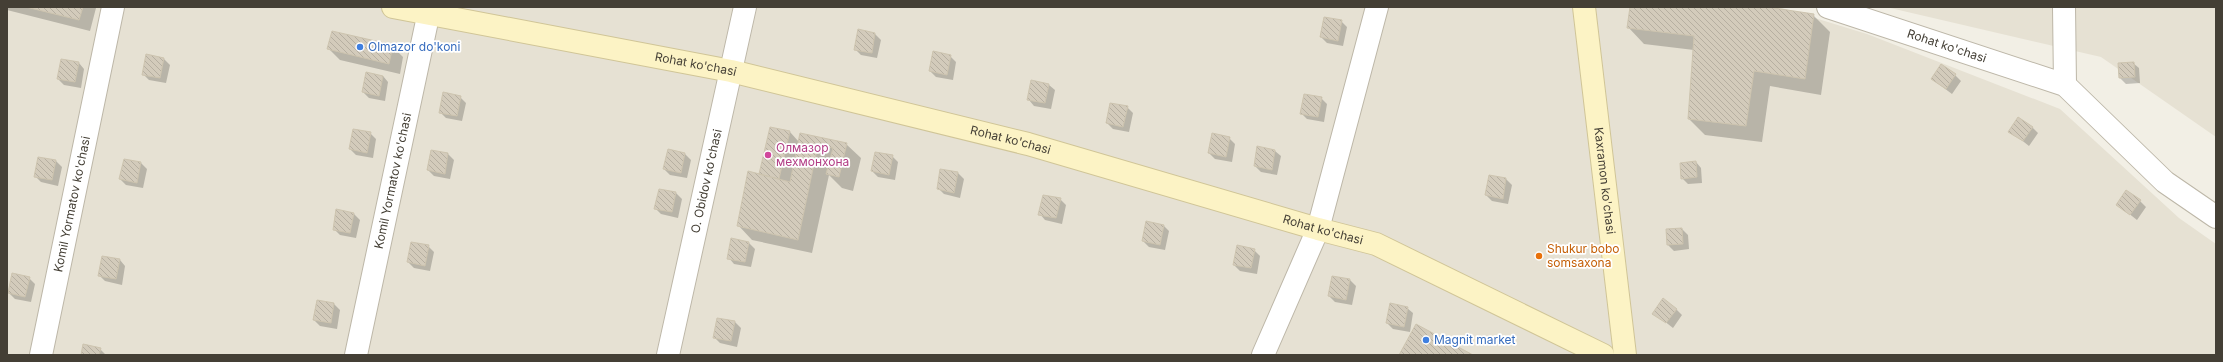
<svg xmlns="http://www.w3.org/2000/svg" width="2223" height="362" viewBox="0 0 2223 362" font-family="Inter,sans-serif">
<defs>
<pattern id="building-back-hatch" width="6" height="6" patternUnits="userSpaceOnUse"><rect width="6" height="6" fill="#d3cbbb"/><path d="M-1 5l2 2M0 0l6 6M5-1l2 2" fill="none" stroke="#b6afa1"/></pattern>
</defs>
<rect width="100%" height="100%" fill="#f2efe5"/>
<!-- residential -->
<path fill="#e6e1d3" d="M 7,7 L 1779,7 L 1867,34 L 2060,109 L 2179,218 L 2216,244 L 2216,355 L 7,355 Z
M 1886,7 L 2216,7 L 2216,137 L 2101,57 Z"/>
<!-- shadow -->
<path fill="#0003" d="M 7,7 L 95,7 L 96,8 L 90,31 L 7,10 Z
M 1631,7 L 1760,7 L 1813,15 L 1830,32 L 1821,95 L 1770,86 L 1762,142 L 1705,135 L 1689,119 L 1694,50 L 1644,44 L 1628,27 Z
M 1341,21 L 1347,27 L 1343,46 L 1327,43 L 1321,37 Z
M 875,34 L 881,40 L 877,58 L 861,55 L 855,49 Z
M 392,46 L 403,57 L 400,74 L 340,60 L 329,49 Z
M 950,56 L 956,62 L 953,80 L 936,77 L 930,71 Z
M 164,59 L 170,65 L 166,83 L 149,80 L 143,74 Z
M 79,63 L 84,69 L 81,88 L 64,85 L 58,79 Z
M 2133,63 L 2139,68 L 2140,83 L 2126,84 L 2120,78 L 2119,64 Z
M 1955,75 L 1961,81 L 1952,94 L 1932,79 Z
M 383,76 L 388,82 L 385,101 L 369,98 L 363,92 Z
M 1049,85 L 1055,90 L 1051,109 L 1034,106 L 1029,100 Z
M 460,97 L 466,103 L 462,121 L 446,118 L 440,112 Z
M 1321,98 L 1327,104 L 1324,122 L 1307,119 L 1301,113 Z
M 1127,107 L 1133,113 L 1129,132 L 1113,129 L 1107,123 Z
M 2032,127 L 2038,133 L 2029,146 L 2010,131 Z
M 770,128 L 790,132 L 799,142 L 846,144 L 861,158 L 853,191 L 842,188 L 829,175 L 812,253 L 752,240 L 738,225 L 760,175 Z
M 370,133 L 376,139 L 373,158 L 356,155 L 350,149 Z
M 1229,138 L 1235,144 L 1232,162 L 1215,159 L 1209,153 Z
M 668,150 L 685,154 L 691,160 L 687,178 L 670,175 L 664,169 Z
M 432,151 L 448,154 L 454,160 L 450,179 L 434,176 L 428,170 Z
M 1275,151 L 1281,156 L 1277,175 L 1261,172 L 1255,166 Z
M 892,156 L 898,162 L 895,180 L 878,177 L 872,171 Z
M 124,160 L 141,163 L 147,169 L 143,188 L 126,185 L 120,179 Z
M 56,161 L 62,167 L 58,186 L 41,182 L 36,177 Z
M 1696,162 L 1701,168 L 1702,183 L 1688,184 L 1682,178 Z
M 941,170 L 958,173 L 964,179 L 960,198 L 944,194 L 938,188 Z
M 1490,176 L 1506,179 L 1512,185 L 1508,204 L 1492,201 L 1486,195 Z
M 659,190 L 676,193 L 682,199 L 678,218 L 661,214 L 655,208 Z
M 1060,199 L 1066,205 L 1062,224 L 1045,220 L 1040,214 Z
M 2140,201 L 2146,207 L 2137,220 L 2118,205 Z
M 354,214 L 360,220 L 356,238 L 340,235 L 334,229 Z
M 1163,225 L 1169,231 L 1165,250 L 1149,247 L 1143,241 Z
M 1682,229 L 1688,235 L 1689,249 L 1674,251 L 1668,245 Z
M 749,243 L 755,249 L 751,267 L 734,264 L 729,258 Z
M 428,246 L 434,252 L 430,271 L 414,268 L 408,262 Z
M 1254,250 L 1260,256 L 1257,274 L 1240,271 L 1234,265 Z
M 120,260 L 125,266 L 122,285 L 105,281 L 99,275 Z
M 1333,277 L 1350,280 L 1356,286 L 1352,305 L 1335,302 L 1329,296 Z
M 29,278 L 35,284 L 31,302 L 15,299 L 9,293 Z
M 318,301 L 334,304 L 340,310 L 337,329 L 320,326 L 314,320 Z
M 1407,308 L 1413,313 L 1410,332 L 1393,329 L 1387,323 Z
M 1676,309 L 1682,315 L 1673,328 L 1654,313 Z
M 735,322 L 741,328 L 737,347 L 720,343 L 714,337 Z
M 100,349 L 106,355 L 82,355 Z"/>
<!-- building -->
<path fill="url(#building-back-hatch)" stroke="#cdc4af" d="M 26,7 L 83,7 L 79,20 Z
M 1630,7 L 1767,7 L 1814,14 L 1805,79 L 1754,71 L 1746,126 L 1688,119 L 1694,36 L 1627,28 Z
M 1324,17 L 1342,20 L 1338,41 L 1320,37 Z
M 858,29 L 875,33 L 872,53 L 854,50 Z
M 332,31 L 393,45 L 389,64 L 327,49 Z
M 933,51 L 951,55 L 947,75 L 929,71 Z
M 146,54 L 164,58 L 160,78 L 142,75 Z
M 61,59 L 79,62 L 75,82 L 57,79 Z
M 2134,62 L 2135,77 L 2119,78 L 2118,63 Z
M 1941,64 L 1956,74 L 1946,89 L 1931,79 Z
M 366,72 L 383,76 L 379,96 L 362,92 Z
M 1031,80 L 1049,84 L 1045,103 L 1027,100 Z
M 443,92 L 461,96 L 457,116 L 439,113 Z
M 1304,94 L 1322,97 L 1318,117 L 1300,114 Z
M 1110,103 L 1128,106 L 1123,127 L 1106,123 Z
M 2018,117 L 2033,127 L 2023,141 L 2008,132 Z
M 770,127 L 790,131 L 779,179 L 759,174 Z
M 353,129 L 371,132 L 367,153 L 349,149 Z
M 800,133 L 847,143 L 839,177 L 826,174 L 833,148 L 818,145 L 798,240 L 737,226 L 748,171 L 790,182 Z
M 1212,133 L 1230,137 L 1226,157 L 1208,153 Z
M 1257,146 L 1275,150 L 1272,170 L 1254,166 Z
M 668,149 L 685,153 L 681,173 L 663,169 Z
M 431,150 L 448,153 L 445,174 L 427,170 Z
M 875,152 L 893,155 L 889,175 L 871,171 Z
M 38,157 L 56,160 L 52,180 L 34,177 Z
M 124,159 L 141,162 L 137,183 L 119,179 Z
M 1696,161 L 1697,177 L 1681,179 L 1680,163 Z
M 940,169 L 958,172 L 954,193 L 937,189 Z
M 1489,175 L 1506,178 L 1503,199 L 1485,195 Z
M 659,189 L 676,192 L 672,212 L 654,209 Z
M 2126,190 L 2141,200 L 2130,215 L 2116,205 Z
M 1043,195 L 1061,198 L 1056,218 L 1038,215 Z
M 336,209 L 354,213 L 350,233 L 333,230 Z
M 1146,221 L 1164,225 L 1160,245 L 1142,241 Z
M 1682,228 L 1683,244 L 1667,245 L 1666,229 Z
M 731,238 L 749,242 L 745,262 L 727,259 Z
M 411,242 L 429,245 L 425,266 L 407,262 Z
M 1237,245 L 1255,249 L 1251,268 L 1233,265 Z
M 102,256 L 120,259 L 116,279 L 98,276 Z
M 12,273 L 30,277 L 25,297 L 8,293 Z
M 1332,276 L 1350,279 L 1346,300 L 1328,296 Z
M 1663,298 L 1677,309 L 1666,323 L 1652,314 Z
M 317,300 L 334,303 L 331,323 L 313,320 Z
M 1390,303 L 1408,307 L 1404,327 L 1386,323 Z
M 717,318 L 735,321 L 731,341 L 713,338 Z
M 1416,324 L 1473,355 L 1399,355 Z
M 83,344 L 101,348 L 99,355 L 81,355 Z"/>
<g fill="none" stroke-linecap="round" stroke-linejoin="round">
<defs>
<g id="street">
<path id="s1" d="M 1828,7 L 2065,85 L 2165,182 L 2216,217"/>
<path d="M 2064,7 L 2065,85"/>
<path id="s2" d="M 41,355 L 113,7"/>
<path id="s3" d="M 356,355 L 430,7"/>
<path id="s4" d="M 668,355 L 745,7"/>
<path d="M 1263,355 L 1318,229 L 1377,7"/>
</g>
<g id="secondary">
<path id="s5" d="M 393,7 L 731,71 L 1028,144 L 1318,229 L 1376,244 L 1603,355"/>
<path id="s6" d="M 1584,7 L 1625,355"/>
</g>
</defs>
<!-- street casing -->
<use href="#street" stroke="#bdb7a8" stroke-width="24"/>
<!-- secondary casing -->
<use href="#secondary" stroke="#d0c597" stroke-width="24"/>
<!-- street -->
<use href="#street" stroke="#fff" stroke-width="22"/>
<!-- secondary -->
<use href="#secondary" stroke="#fcf3c5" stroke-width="22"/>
</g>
<!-- markers -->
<g fill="#3f7fe0" stroke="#fff" stroke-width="1.5">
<circle cx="360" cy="47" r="4"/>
<circle cx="1426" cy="340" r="4"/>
</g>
<circle fill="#d1479c" stroke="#fff" stroke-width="1.5" cx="768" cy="155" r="4"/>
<circle fill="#e8710a" stroke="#fff" stroke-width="1.5" cx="1539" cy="256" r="4"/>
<g text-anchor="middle" stroke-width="3.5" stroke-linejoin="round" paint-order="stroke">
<!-- street labels -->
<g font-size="12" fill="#443f35" stroke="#fff">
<text dy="4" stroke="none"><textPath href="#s1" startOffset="125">Rohat ko'chasi</textPath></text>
<text dy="4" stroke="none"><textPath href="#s5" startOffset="308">Rohat ko'chasi</textPath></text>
<text dy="4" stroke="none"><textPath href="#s5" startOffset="632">Rohat ko'chasi</textPath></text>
<text dy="4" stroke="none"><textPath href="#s3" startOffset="178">Komil Yormatov ko'chasi</textPath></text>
<text dy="4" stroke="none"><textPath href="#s4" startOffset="178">O. Obidov ko'chasi</textPath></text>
<text dy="4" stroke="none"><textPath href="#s6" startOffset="175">Kaxramon ko'chasi</textPath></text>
<text dy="4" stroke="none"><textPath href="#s2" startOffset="154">Komil Yormatov ko'chasi</textPath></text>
<text dy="4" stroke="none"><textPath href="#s5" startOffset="957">Rohat ko'chasi</textPath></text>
</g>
<!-- shop labels -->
<g font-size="12" fill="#366cbe" stroke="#fff" text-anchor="start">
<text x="368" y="51">Olmazor do'koni</text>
<text x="1434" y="344">Magnit market</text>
</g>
<!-- hotel labels -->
<g font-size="12" fill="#b23c85" stroke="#fff" text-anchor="start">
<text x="776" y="152">Олмазор<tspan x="776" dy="14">мехмонхона</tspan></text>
</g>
<!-- food labels -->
<g font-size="12" fill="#c56008" stroke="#fff" text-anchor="start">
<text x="1547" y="253">Shukur bobo<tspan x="1547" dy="14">somsaxona</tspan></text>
</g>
</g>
<!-- border -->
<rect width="2223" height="362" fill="none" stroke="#443f35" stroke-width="16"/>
</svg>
